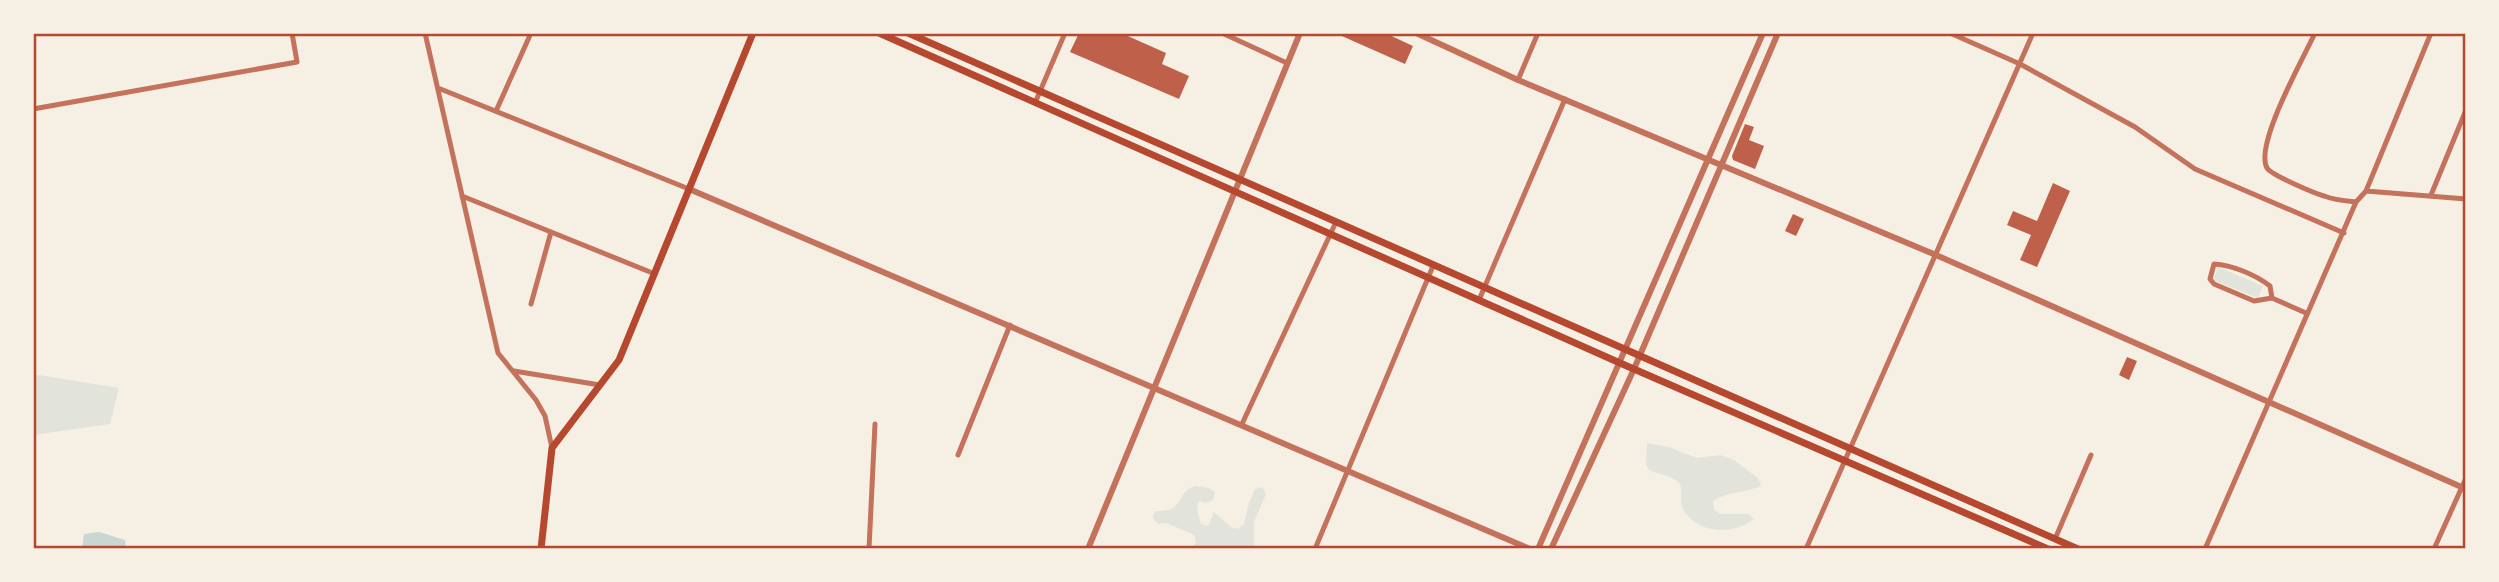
<svg xmlns="http://www.w3.org/2000/svg" width="2499" height="582" viewBox="0 0 2499 582" font-family="'Varela Round',sans-serif">
<rect width="100%" height="100%" fill="#f6efe4"/>
<!-- green -->
<path fill="#e2e4dc" d="M 2218,267 L 2263,286 L 2258,298 L 2213,280 Z
M 33,374 L 119,388 L 110,424 L 33,435 Z
M 1647,443 L 1669,447 L 1697,458 L 1720,455 L 1734,460 L 1758,478 L 1761,486 C 1744,493 1729,491 1713,501 L 1714,509 L 1720,514 L 1749,514 L 1754,519 C 1734,535 1698,535 1683,509 C 1678,501 1684,490 1679,483 C 1673,476 1658,474 1649,470 L 1646,464 Z
M 1195,486 L 1209,488 L 1215,492 L 1213,500 L 1206,503 L 1199,501 L 1197,509 L 1201,524 L 1208,526 L 1214,512 L 1231,527 L 1238,529 L 1244,524 L 1249,503 L 1255,489 L 1262,487 L 1266,494 L 1254,522 L 1254,549 L 1192,549 L 1196,542 L 1194,535 L 1167,523 L 1158,524 L 1153,518 L 1155,511 C 1187,512 1173,494 1195,486 Z"/>
<!-- water -->
<path fill="#c9d6d2" d="M 99,532 L 125,540 L 126,549 L 82,549 L 84,534 Z"/>
<!-- building -->
<path fill="#bf614a" d="M 1079,33 L 1121,33 L 1166,53 L 1162,64 L 1189,76 L 1179,99 L 1070,52 Z
M 1335,33 L 1385,33 L 1413,46 L 1405,64 Z
M 1745,124 L 1754,127 L 1749,140 L 1764,146 L 1755,169 L 1733,160 L 1732,156 Z
M 2053,183 L 2070,191 L 2037,267 L 2020,260 L 2031,235 L 2007,225 L 2013,211 L 2037,221 Z
M 1793,214 L 1804,219 L 1796,236 L 1785,231 Z
M 2127,357 L 2137,361 L 2129,380 L 2119,375 Z"/>
<g fill="none" stroke-linecap="round" stroke-linejoin="round">
<!-- minor -->
<path stroke="#c5725c" stroke-width="5" d="M 425,33 L 498,353 L 536,400 L 545,416 L 552,448
M 1222,33 L 1287,63
M 1950,33 L 2020,64 L 2135,127 L 2195,169 L 2344,233
M 2315,33 C 2304,57 2254,145 2267,168 C 2271,175 2314,193 2324,196 C 2334,200 2346,201 2356,202
M 1518,80 L 1538,33
M 438,88 L 689,189
M 1035,103 L 1065,33
M 33,109 L 297,62 L 292,33
M 496,111 L 531,33
M 2366,191 L 2466,199
M 2431,195 L 2466,110
M 462,196 L 655,274
M 2272,298 L 2270,286 C 2256,275 2232,265 2214,264 L 2210,279 L 2214,284 L 2254,301 L 2272,298 L 2306,313
M 1479,300 L 1565,99
M 531,304 L 551,232
M 514,371 L 600,385
M 1242,424 L 1336,222
M 958,455 L 1010,325
M 2055,539 L 2091,455
M 869,549 L 875,424
M 1315,549 L 1433,266
M 1806,549 L 2033,33
M 2205,549 L 2356,202 L 2366,191 L 2431,33
M 2434,549 L 2466,478"/>
<!-- tertiary -->
<path stroke="#c5725c" stroke-width="6" d="M 1416,33 L 1518,80 L 1936,255 L 2466,489
M 689,189 L 1530,549
M 1088,549 L 1300,33
M 1538,549 L 1763,33
M 1551,549 L 1634,369 L 1778,33"/>
<!-- secondary -->
<path stroke="#b5482f" stroke-width="7" d="M 879,33 L 1620,363 L 2048,549
M 908,33 L 2078,549
M 541,549 L 552,448 L 619,360 L 753,33"/>
</g>
<!-- border -->
<rect width="2499" height="582" fill="none" stroke="#f6efe4" stroke-width="70"/>
<rect x="35" y="35" width="2429" height="512" fill="none" stroke="#b5482f" stroke-width="2.5"/>
</svg>
